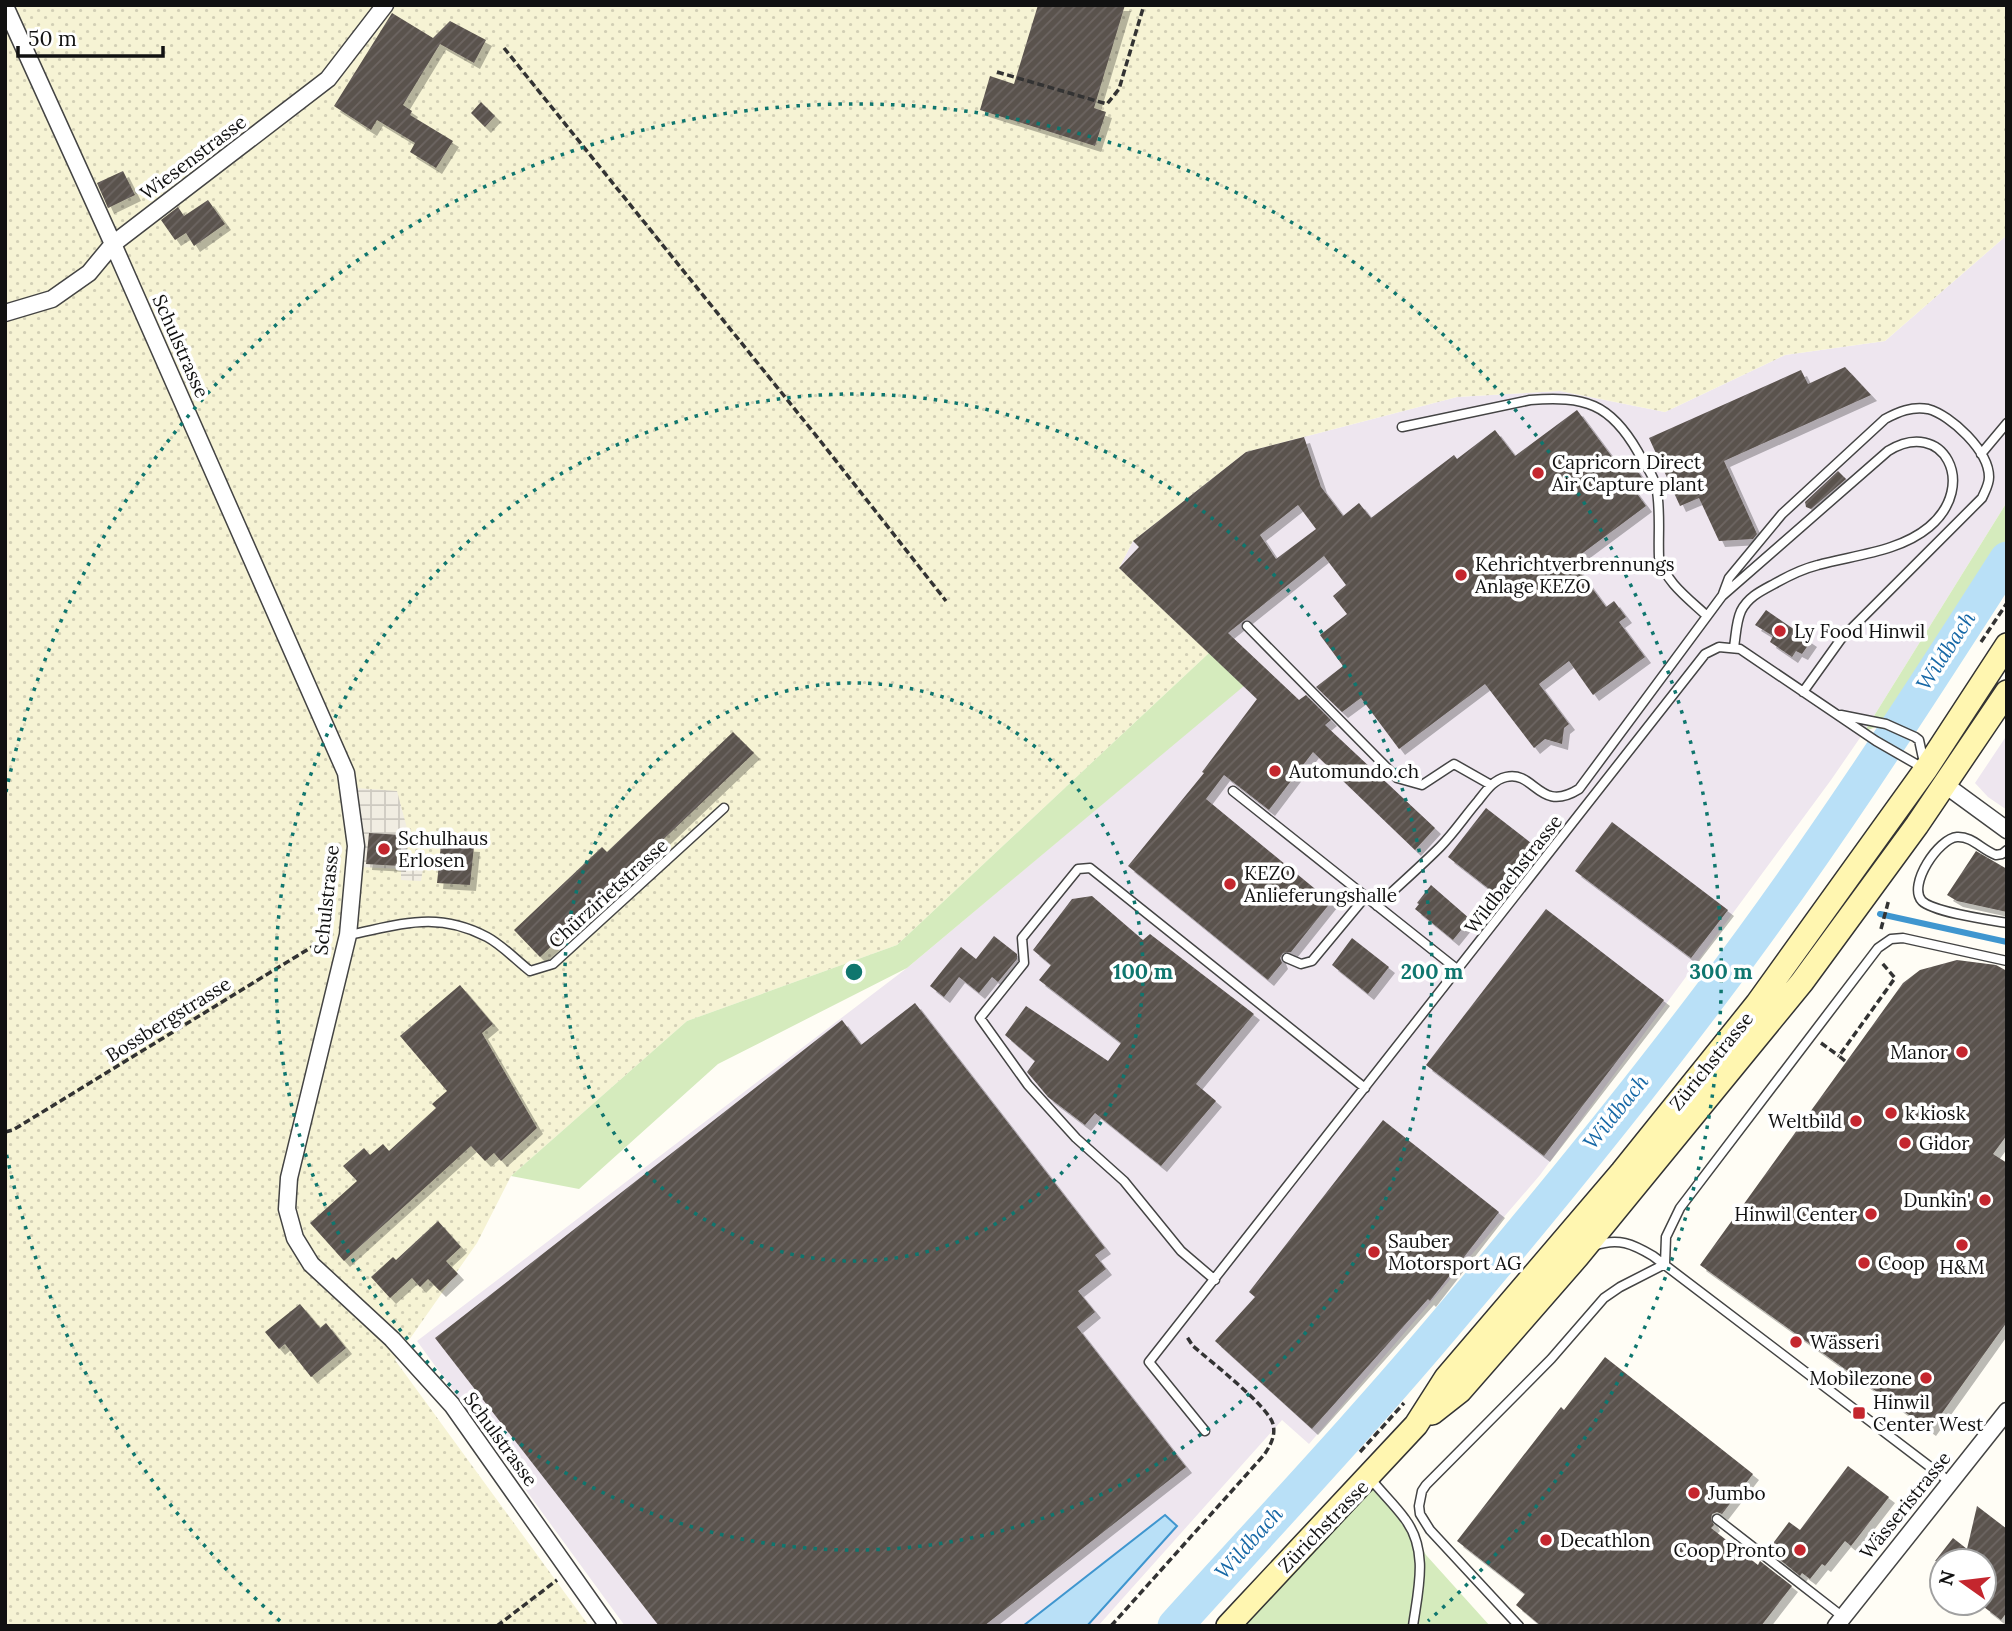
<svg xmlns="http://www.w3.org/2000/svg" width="2012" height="1631" viewBox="0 0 2012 1631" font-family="Lora,serif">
<defs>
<pattern id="farmland-dots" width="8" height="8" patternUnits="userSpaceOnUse" patternTransform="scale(1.75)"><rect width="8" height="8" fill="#f6f3d4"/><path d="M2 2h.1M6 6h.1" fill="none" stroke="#d2cfb5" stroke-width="1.8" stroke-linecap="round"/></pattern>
<pattern id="plaza-grid" width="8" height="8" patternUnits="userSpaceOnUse" patternTransform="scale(1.75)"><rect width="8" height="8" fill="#f1ede2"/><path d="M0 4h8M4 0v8" fill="none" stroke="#cecac1"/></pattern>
<pattern id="building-hatch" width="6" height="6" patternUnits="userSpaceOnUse" patternTransform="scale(1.75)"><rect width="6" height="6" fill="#5a524d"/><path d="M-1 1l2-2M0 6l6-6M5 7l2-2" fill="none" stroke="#6d6662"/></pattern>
<filter id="shadow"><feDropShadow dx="6" dy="6" stdDeviation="0" flood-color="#0004"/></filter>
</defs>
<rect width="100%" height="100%" fill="#fffdf5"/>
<!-- industrial -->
<path fill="#eee6ef" d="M 2007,235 L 2007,502 L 1864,732 L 1831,780 L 1540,1175 L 1309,1444 L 1282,1420 L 1098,1626 L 625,1626 L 417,1341 L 907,968 L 1243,686 L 1119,568 L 1133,541 L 1246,452 L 1457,397 L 1560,391 L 1665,412 L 1785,355 L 1885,341 Z
M 2007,735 L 2007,810 L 1988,797 L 1975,783 Z"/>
<!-- farmland -->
<path fill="url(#farmland-dots)" d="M 5,5 L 2007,5 L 2007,235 L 1885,341 L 1785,355 L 1665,412 L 1560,391 L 1457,397 L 1246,452 L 1133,541 L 1119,568 L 1209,653 L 897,945 L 687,1021 L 511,1176 L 477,1243 L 395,1360 L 589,1626 L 5,1626 Z"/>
<!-- grass -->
<path fill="#d5ebbd" d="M 2007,502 L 2007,588 L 1931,702 L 1864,732 Z
M 1209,653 L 1244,686 L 907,968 L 718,1064 L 579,1189 L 511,1176 L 687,1021 L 897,945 Z
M 1369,1478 L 1401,1514 L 1426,1555 L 1490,1626 L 1231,1626 Z"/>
<!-- plaza -->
<path fill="url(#plaza-grid)" d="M 355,788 L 397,791 L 408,832 L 406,861 L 424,863 L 421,881 L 401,880 L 401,869 L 360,867 Z"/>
<!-- water -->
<path fill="#b9e0f7" stroke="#3f96cf" stroke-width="2" d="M 1165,1515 L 1177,1526 L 1087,1626 L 1023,1626 Z"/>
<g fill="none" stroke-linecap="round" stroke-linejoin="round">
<!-- stream -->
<path stroke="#3f96cf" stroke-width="6" d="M 1880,914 L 2007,942"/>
<!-- river -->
<path stroke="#b9e0f7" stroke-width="35" d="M 1175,1626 C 1268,1523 1363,1422 1452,1316 C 1541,1211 1629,1103 1712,993 C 1818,853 1913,706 2007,559"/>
</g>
<!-- building -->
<path fill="url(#building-hatch)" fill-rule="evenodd" filter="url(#shadow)" d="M 1038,5 L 1125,5 L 1094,108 L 1106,112 L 1095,146 L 980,110 L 990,76 L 1014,84 Z
M 392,13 L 433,38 L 450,21 L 486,40 L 474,63 L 440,44 L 403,105 L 412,111 L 410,115 L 453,141 L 436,168 L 410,152 L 415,143 L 377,120 L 371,130 L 334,106 Z
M 481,102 L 495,116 L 485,127 L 471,113 Z
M 123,171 L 135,195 L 108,208 L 97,183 Z
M 208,200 L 225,224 L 194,246 L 186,233 L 175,240 L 161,220 L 178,207 L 184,216 Z
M 1845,367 L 1871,395 L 1724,461 L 1757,534 L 1753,539 L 1719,541 L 1699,498 L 1680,506 L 1649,438 L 1801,370 L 1808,384 Z
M 1577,410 L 1618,465 L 1627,457 L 1643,479 L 1632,487 L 1646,506 L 1572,561 L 1606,607 L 1614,601 L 1626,617 L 1619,622 L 1645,657 L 1593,695 L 1569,661 L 1539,684 L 1569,724 L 1564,728 L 1562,744 L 1545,739 L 1534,748 L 1485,684 L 1399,749 L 1361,698 L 1342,712 L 1316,687 L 1343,666 L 1320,635 L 1347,614 L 1333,596 L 1346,585 L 1324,556 L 1228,633 L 1299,700 L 1306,695 L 1331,720 L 1325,725 L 1435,828 L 1415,850 L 1313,752 L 1269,810 L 1224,775 L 1206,799 L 1331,902 L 1291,952 L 1283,953 L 1280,958 L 1282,963 L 1268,980 L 1128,866 L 1204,773 L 1202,772 L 1257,699 L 1119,568 L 1139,547 L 1133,541 L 1246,452 L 1304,437 L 1321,487 L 1343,516 L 1359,503 L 1371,518 L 1454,455 L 1457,459 L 1495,430 L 1515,456 ZM 1298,505 L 1316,529 L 1276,559 L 1260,535 Z
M 1838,471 L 1846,479 L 1811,509 L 1806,507 L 1805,502 Z
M 1766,610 L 1811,641 L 1802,654 L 1796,651 L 1792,657 L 1770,642 L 1773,636 L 1755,625 Z
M 733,732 L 754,753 L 540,957 L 514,930 L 602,847 L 607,852 Z
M 1486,808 L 1531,843 L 1493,892 L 1448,857 Z
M 1612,822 L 1728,910 L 1691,958 L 1575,871 Z
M 369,833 L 402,835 L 400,866 L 366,864 Z
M 441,844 L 474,846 L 470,885 L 437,883 Z
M 1976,851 L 2007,869 L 2007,912 L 1957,901 L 1947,895 Z
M 1431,885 L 1470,919 L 1453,940 L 1415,909 L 1419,904 L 1417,903 Z
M 1092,896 L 1143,940 L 1150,934 L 1254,1014 L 1196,1084 L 1216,1101 L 1161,1166 L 1095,1113 L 1085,1125 L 1048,1097 L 1027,1072 L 1035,1061 L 1005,1035 L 1026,1006 L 1108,1061 L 1121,1043 L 1039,980 L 1051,965 L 1033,950 L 1072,899 Z
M 1546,909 L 1664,1000 L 1544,1156 L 1426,1065 Z
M 994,936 L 1017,954 L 1017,959 L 998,982 L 992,977 L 979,993 L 959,977 L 944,997 L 930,986 L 961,947 L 976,959 Z
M 1352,938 L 1389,967 L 1368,994 L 1332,965 Z
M 1957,960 L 1996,965 L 2007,971 L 2007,1135 L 1993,1154 L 2007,1163 L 2007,1322 L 1930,1430 L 1700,1265 L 1903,983 L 1920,970 Z
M 460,985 L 493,1024 L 482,1033 L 537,1128 L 501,1161 L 494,1153 L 485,1161 L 471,1146 L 344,1261 L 310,1223 L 357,1181 L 343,1166 L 364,1148 L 370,1155 L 383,1144 L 389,1151 L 436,1108 L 432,1104 L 447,1091 L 400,1036 Z
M 915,1003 L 1105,1248 L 1095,1255 L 1106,1269 L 1078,1291 L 1095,1312 L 1077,1327 L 1186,1467 L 984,1626 L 659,1626 L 435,1338 L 842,1020 L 861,1045 Z
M 1383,1120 L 1499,1212 L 1430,1301 L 1428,1299 L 1312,1429 L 1215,1341 L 1255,1297 L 1249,1292 Z
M 438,1221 L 461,1247 L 446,1261 L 458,1274 L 440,1291 L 428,1279 L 420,1287 L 412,1278 L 390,1298 L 371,1277 L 393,1257 L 396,1260 Z
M 300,1304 L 320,1328 L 326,1323 L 346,1348 L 311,1377 L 285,1344 L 279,1349 L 265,1332 Z
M 1605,1357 L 1753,1474 L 1722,1514 L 1717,1512 L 1712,1514 L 1711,1519 L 1714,1525 L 1711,1528 L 1758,1565 L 1760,1561 L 1792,1586 L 1761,1626 L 1541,1626 L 1516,1605 L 1525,1594 L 1457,1541 L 1561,1407 L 1564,1410 Z
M 1848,1466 L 1889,1497 L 1851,1546 L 1845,1541 L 1825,1566 L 1822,1564 L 1810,1579 L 1802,1573 L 1800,1576 L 1768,1550 L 1789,1522 L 1800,1530 Z
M 1977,1506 L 2007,1529 L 2007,1612 L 2001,1620 L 1984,1607 L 1984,1561 L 1935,1561 L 1953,1538 L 1967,1549 Z"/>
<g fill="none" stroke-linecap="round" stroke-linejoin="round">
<defs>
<path id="service" d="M 1402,427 L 1530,400 C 1585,396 1610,403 1638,452 C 1644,463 1653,474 1656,486 C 1661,508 1658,534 1659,557 C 1665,582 1689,599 1707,616
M 1981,454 L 2007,423
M 1723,594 L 1729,578 L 1782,514 L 1885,419 C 1898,412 1912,406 1928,409 C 1951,415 1989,451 1989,477 C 1989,485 1985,491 1982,498 L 1841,639 L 1803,692
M 1247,626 L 1397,778 L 1422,785 L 1454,764 L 1491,785
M 1841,715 L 1886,724 L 1915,737 L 1919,740 L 1924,763
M 1233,791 L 1458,970
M 2007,850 L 2002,854 L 1996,855 C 1982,850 1972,836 1957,837 C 1939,838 1907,885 1922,901 C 1933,912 1989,920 2007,923
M 1377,906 C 1398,886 1420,867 1440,847 C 1454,833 1465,816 1478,801 C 1486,791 1493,780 1506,777 C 1535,770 1539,814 1579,789 L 1722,596 L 1888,451 C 1943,417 1979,485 1929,527 C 1899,552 1854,555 1818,565 C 1802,569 1788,576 1774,584 C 1761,591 1748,597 1741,611 C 1736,622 1736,635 1734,647
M 348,935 C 400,925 436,910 487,937 C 502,945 516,960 530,971 L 553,964 L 724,808
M 1287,958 L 1301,964 L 1312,961 L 1366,896
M 1594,1246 C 1618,1237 1633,1244 1653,1256 L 1950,1482
M 1665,1264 L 1666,1237 L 1680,1208 L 1878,948 L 1891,939 L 1903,938 L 2007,961
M 1215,1280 L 1181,1251 L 1124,1181 L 1076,1138 L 1028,1085 L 980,1018 L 1024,963 L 1022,938 L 1078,869 L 1090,868 L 1365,1088
M 1205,1431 L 1149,1362 L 1705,654 L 1719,647 L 1740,649 L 1876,741 L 1923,768
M 1370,1478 C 1381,1492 1395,1505 1405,1519 C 1429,1551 1418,1590 1413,1626
M 1717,1519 L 1843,1617
M 1519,1626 L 1430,1530 L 1420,1514 L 1419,1506 L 1422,1491 L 1426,1485 L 1551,1359 L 1604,1298 L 1620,1287 L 1665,1264"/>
<path id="minor" d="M 5,6 L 113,244 L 346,773 L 356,846 L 348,935 L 289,1178 L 287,1209 L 295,1238 L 311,1264 L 392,1339 L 452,1405 L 608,1626
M 5,313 L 52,299 L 89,273 L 113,244 L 328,79 L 385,5
M 1944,784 L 2007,830
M 1836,1626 L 2007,1411"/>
<path id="secondary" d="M 1432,1413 L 1460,1391 L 1577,1257 L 1802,982 L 1917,825 L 2007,692
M 1228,1626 L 1416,1425 L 1446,1378 L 1622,1172 L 1757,1004 L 1926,769 L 2007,645"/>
</defs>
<!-- service casing -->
<use href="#service" stroke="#444" stroke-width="11"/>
<!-- minor casing -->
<use href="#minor" stroke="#444" stroke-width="19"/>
<!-- secondary casing -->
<use href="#secondary" stroke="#333" stroke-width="26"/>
<!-- path -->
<path stroke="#333" stroke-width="3.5" stroke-dasharray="7 3.5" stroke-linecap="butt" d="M 504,48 L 822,443 L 946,601
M 997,72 L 1107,104 L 1119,89 L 1144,5
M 1981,642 L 2007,603
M 1881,929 L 1889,899
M 1821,1043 L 1839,1056
M 1845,1061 L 1839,1056 L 1895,978 L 1882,963
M 5,1132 L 13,1130 L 315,945 L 328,941
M 1360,1452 L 1404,1403
M 497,1626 L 557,1580
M 1111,1626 L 1264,1455 C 1270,1446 1276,1436 1273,1424 C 1268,1406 1210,1361 1193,1346 L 1187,1337"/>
<!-- service -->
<use href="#service" stroke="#fff" stroke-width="8"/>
<!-- minor -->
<use href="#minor" stroke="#fff" stroke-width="16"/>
<!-- secondary -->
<use href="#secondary" stroke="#fff6b0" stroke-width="23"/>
</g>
<!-- distance rings -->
<g fill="none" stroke="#0f766e" stroke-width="3.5" stroke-dasharray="3.5 7">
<circle cx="854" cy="972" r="289"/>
<circle cx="854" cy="972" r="578"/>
<path d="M280 1621A867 867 0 0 1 6 1152M6 792A867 867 0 1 1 1428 1621"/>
</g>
<!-- markers -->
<g fill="#c4262e" stroke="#fff" stroke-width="2.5">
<circle cx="1538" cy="473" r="7"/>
<circle cx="1461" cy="575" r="7"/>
<circle cx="1780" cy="631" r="7"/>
<circle cx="1275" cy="771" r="7"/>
<circle cx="384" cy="849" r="7"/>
<circle cx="1230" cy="884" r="7"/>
<circle cx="1962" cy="1052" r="7"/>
<circle cx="1891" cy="1113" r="7"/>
<circle cx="1856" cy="1121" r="7"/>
<circle cx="1905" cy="1143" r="7"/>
<circle cx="1985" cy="1200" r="7"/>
<circle cx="1871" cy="1214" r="7"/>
<circle cx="1962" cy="1245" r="7"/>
<circle cx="1374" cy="1252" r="7"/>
<circle cx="1864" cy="1263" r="7"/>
<circle cx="1796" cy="1342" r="7"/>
<circle cx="1926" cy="1378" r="7"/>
<rect x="1852" y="1406" width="14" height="14" rx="3.5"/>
<circle cx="1694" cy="1493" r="7"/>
<circle cx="1546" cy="1540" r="7"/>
<circle cx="1800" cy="1550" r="7"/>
</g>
<g text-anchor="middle" stroke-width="7" stroke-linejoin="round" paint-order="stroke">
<!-- street labels -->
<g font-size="19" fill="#111" stroke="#fff">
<text transform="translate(193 157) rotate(-37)" y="7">Wiesenstrasse</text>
<text transform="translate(181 346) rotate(66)" y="7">Schulstrasse</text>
<text transform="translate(1513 874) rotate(-52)" y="7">Wildbachstrasse</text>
<text transform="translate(608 893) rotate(-42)" y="7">Chürzirietstrasse</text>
<text transform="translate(326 900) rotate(-84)" y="7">Schulstrasse</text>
<text transform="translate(168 1019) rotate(-32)" y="7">Bossbergstrasse</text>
<text transform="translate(1711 1061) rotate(-51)" y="7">Zürichstrasse</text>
<text transform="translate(501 1439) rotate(54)" y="7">Schulstrasse</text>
<text transform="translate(1905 1505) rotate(-51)" y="7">Wässeristrasse</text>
<text transform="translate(1323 1526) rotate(-46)" y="7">Zürichstrasse</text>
</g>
<!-- poi labels -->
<g font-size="19" fill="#111" stroke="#fff" text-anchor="start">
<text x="1552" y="469">Capricorn Direct<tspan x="1552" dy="22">Air Capture plant</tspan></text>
<text x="1475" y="571">Kehrichtverbrennungs<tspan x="1475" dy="22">Anlage KEZO</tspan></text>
<text x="1794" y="638">Ly Food Hinwil</text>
<text x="1289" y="778">Automundo.ch</text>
<text x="398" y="845">Schulhaus<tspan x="398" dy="22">Erlosen</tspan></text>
<text x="1244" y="880">KEZO<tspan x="1244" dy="22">Anlieferungshalle</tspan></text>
<text x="1948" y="1059" text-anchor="end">Manor</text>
<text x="1905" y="1120">k kiosk</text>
<text x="1842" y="1128" text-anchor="end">Weltbild</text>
<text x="1919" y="1150">Gidor</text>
<text x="1971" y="1207" text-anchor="end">Dunkin'</text>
<text x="1857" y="1221" text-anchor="end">Hinwil Center</text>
<text x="1388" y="1248">Sauber<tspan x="1388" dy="22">Motorsport AG</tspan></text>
<text x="1878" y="1270">Coop</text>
<text x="1962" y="1274" text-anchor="middle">H&amp;M</text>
<text x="1810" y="1349">Wässeri</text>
<text x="1912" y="1385" text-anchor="end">Mobilezone</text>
<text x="1873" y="1409">Hinwil<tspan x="1873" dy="22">Center West</tspan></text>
<text x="1708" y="1500">Jumbo</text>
<text x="1560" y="1547">Decathlon</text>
<text x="1786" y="1557" text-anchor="end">Coop Pronto</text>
</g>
<!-- water labels -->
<g font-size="21" font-style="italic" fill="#1768a6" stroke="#fff">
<text transform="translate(1946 651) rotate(-57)" y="7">Wildbach</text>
<text transform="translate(1616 1112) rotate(-51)" y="7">Wildbach</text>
<text transform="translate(1249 1543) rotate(-48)" y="7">Wildbach</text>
</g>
</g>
<circle cx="854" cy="972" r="10" fill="#0f766e" stroke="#fff" stroke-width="3.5"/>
<g font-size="21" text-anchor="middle" font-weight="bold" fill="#0f766e" stroke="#fff" stroke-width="7" stroke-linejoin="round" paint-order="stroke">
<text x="1143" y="979">100 m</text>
<text x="1432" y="979">200 m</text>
<text x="1721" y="979">300 m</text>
</g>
<!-- border -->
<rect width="2012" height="1631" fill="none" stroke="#111111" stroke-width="14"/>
<!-- north arrow -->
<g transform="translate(1963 1582) rotate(284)"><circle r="33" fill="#ffffff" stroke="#a0a0a0" stroke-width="2"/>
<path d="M0-5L12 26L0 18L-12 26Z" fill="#c4262e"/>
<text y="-10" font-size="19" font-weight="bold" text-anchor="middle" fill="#111111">N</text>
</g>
<!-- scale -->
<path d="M18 46v10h145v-10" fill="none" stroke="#111111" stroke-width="3.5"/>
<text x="28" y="46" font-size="21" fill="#111111" stroke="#ffffff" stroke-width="5" paint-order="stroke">50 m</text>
</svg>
